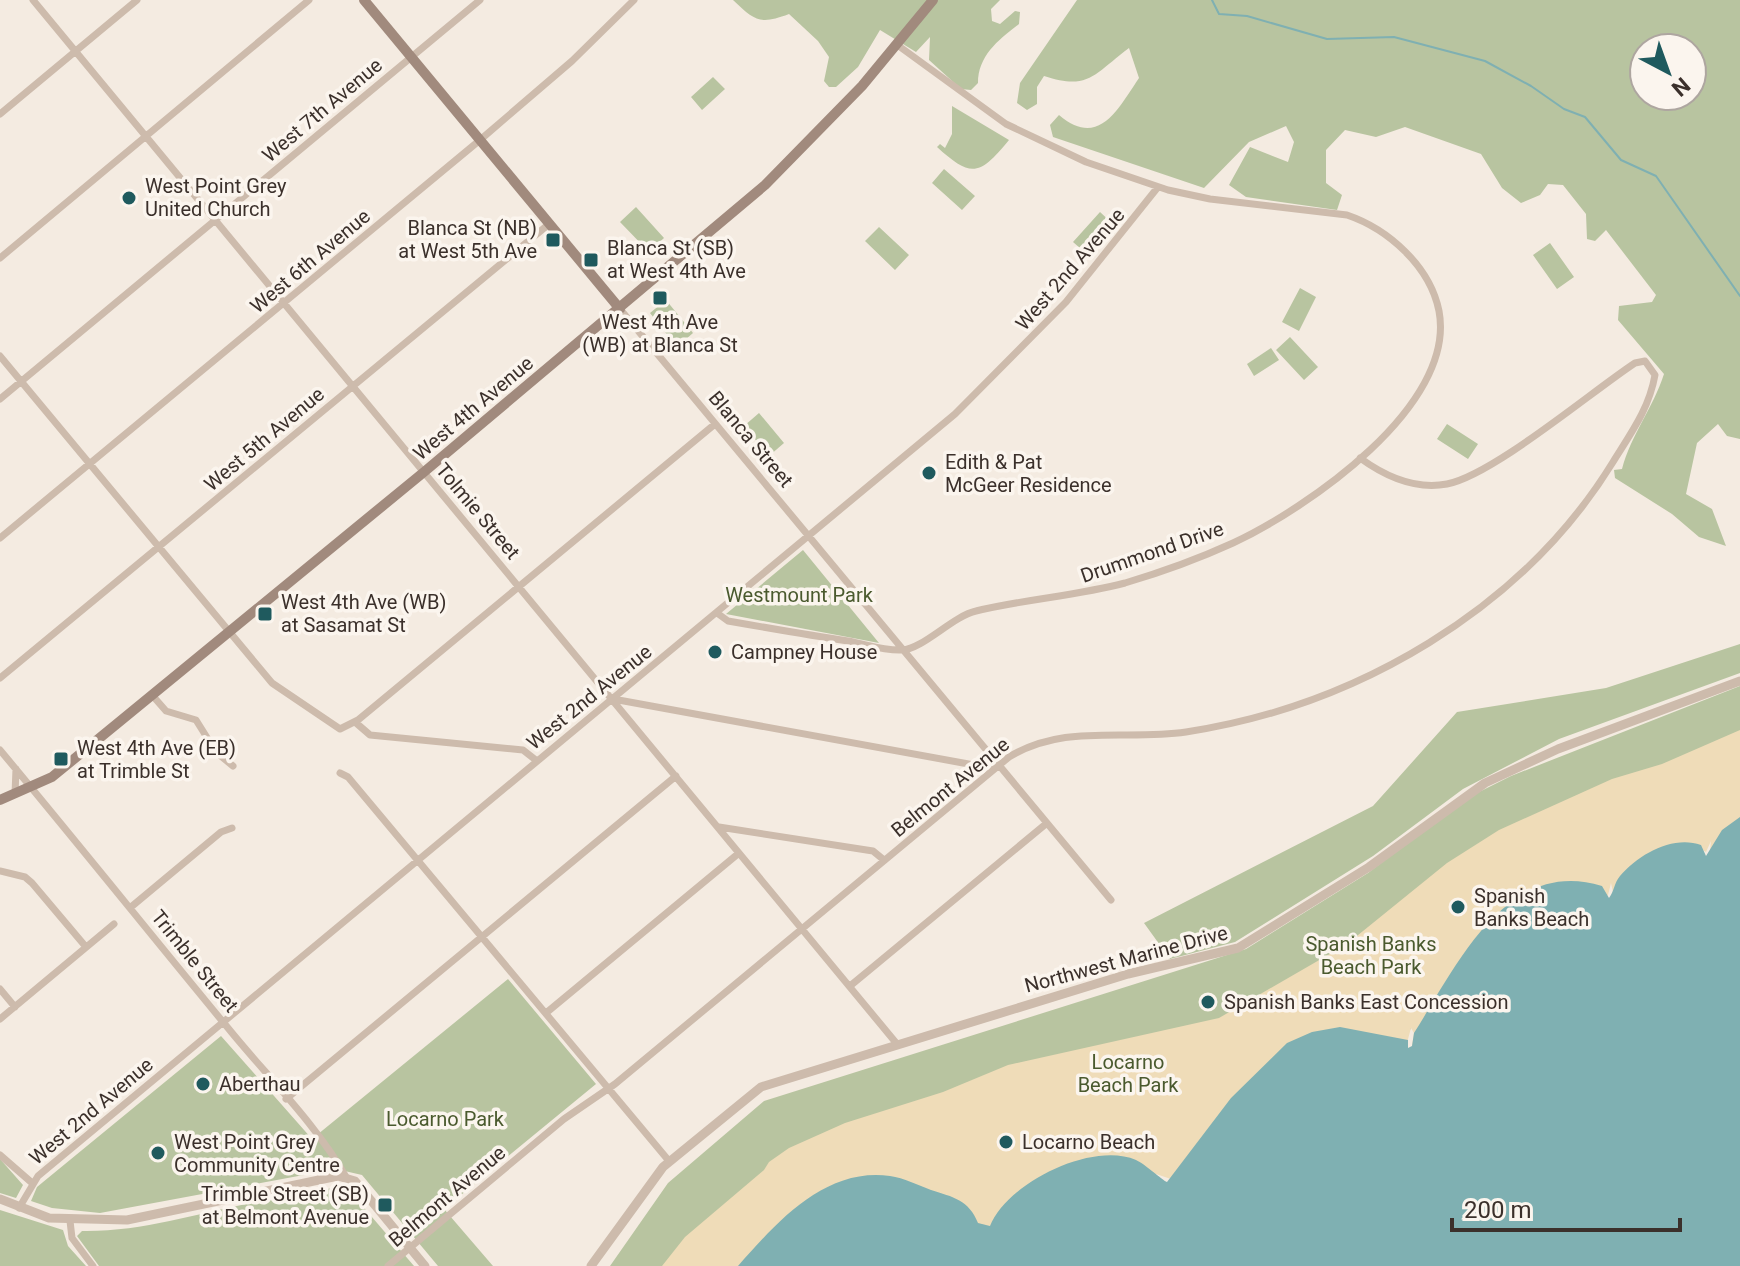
<svg xmlns="http://www.w3.org/2000/svg" width="1740" height="1266" viewBox="0 0 1740 1266" font-family="Roboto,sans-serif">
<rect width="100%" height="100%" fill="#f4ebe1"/>
<!-- green -->
<path fill="#b8c4a0" fill-rule="evenodd" d="M 733,0 L 1000,0 L 991,9 L 992,21 L 1000,24 L 1015,11 L 1020,12 L 1019,24 C 998,40 978,56 978,83 L 971,90 L 961,89 L 929,60 L 930,37 L 916,52 L 880,30 L 858,67 L 836,87 L 829,87 L 824,81 L 829,57 L 818,41 L 789,14 C 760,25 755,21 733,0 Z
M 1077,0 L 1740,0 L 1740,439 L 1727,436 L 1718,424 L 1697,443 L 1686,494 L 1712,509 L 1726,546 L 1699,537 L 1672,514 L 1615,478 L 1614,470 L 1622,469 C 1631,435 1653,408 1664,374 L 1618,320 L 1619,306 L 1652,302 L 1656,295 L 1606,230 L 1595,241 L 1587,239 L 1586,214 L 1563,185 L 1548,184 L 1540,195 L 1521,203 L 1502,188 L 1481,154 L 1405,127 L 1376,137 L 1345,130 L 1326,150 L 1326,183 L 1342,195 L 1337,210 L 1246,197 L 1229,185 L 1250,147 L 1288,162 L 1294,142 L 1286,126 L 1249,142 L 1204,188 L 1053,137 L 1050,125 L 1059,115 C 1099,149 1118,109 1139,78 L 1129,48 C 1094,74 1089,91 1044,76 L 1037,87 L 1037,104 L 1027,110 L 1017,103 L 1020,83 ZM 1644,48 L 1692,48 L 1692,96 L 1644,96 Z
M 713,77 L 725,89 L 702,110 L 691,97 Z
M 952,106 L 1009,140 C 980,175 972,179 937,147 L 940,144 L 945,148 L 952,134 Z
M 944,169 L 975,196 L 962,210 L 932,183 Z
M 636,207 L 664,238 L 649,252 L 620,222 Z
M 1100,212 L 1114,225 L 1088,255 L 1073,242 Z
M 879,227 L 909,255 L 895,270 L 865,241 Z
M 1550,243 L 1574,277 L 1557,289 L 1533,255 Z
M 1300,288 L 1316,297 L 1299,331 L 1282,322 Z
M 666,300 L 693,333 L 677,347 L 650,313 Z
M 1290,337 L 1318,367 L 1304,380 L 1276,350 Z
M 1271,348 L 1279,360 L 1254,376 L 1247,364 Z
M 759,413 L 784,443 L 769,456 L 744,426 Z
M 1447,424 L 1478,444 L 1468,459 L 1437,439 Z
M 803,550 L 879,643 L 726,614 Z
M 1740,644 L 1740,673 L 1559,739 L 1463,789 L 1373,856 L 1235,942 L 1170,959 L 1144,923 L 1373,806 L 1457,712 L 1606,688 Z
M 1740,686 L 1740,815 L 1456,947 L 1410,1030 L 1312,1021 L 738,1266 L 610,1266 L 668,1183 L 764,1101 L 1246,949 L 1368,873 L 1467,798 L 1511,776 Z
M 508,979 L 596,1084 L 444,1209 L 493,1266 L 438,1266 L 362,1175 L 336,1169 L 100,1213 L 52,1208 L 31,1201 L 37,1187 L 221,1036 L 312,1139 Z
M 0,1159 L 23,1185 L 16,1198 L 0,1193 Z
M 337,1186 L 347,1188 L 414,1266 L 99,1266 L 77,1236 L 82,1231 C 141,1232 194,1214 252,1203 C 282,1198 309,1196 337,1186 Z
M 0,1210 L 63,1230 L 68,1246 L 86,1266 L 0,1266 Z"/>
<!-- sand -->
<path fill="#efdcb8" d="M 1740,730 L 1740,823 L 1710,851 L 1711,841 L 1706,852 L 1699,848 L 1613,892 L 1611,883 L 1608,895 L 1412,1046 L 1414,1033 L 1411,1028 L 1404,1054 L 1174,1180 L 1138,1168 L 991,1228 L 763,1266 L 662,1266 L 685,1237 L 764,1170 L 769,1162 L 789,1148 L 845,1123 L 943,1092 L 1008,1065 L 1219,1018 L 1347,944 L 1447,863 L 1499,830 L 1612,779 L 1662,764 Z"/>
<!-- water -->
<path fill="#7fb0b2" d="M 1740,817 L 1740,1266 L 738,1266 C 777,1222 825,1167 890,1176 C 904,1178 918,1185 931,1190 C 953,1197 969,1200 978,1223 L 990,1226 C 1007,1183 1092,1141 1136,1160 C 1145,1164 1162,1180 1167,1182 L 1231,1098 L 1287,1043 L 1312,1032 L 1340,1027 L 1408,1040 L 1408,1048 L 1412,1046 L 1414,1033 C 1456,967 1506,856 1602,886 L 1609,898 C 1614,892 1614,883 1620,876 C 1639,854 1673,835 1701,845 L 1706,856 L 1722,830 Z"/>
<g fill="none" stroke-linecap="round" stroke-linejoin="round">
<!-- stream -->
<path stroke="#7fb0b2" stroke-width="2" d="M 1212,0 L 1219,14 L 1247,16 L 1327,39 L 1394,37 L 1485,61 L 1531,86 L 1564,109 L 1585,117 L 1621,160 L 1656,176 L 1740,296"/>
<!-- minor -->
<path stroke="#cdbbac" stroke-width="7" d="M 33,0 L 897,1044
M 0,114 L 137,0
M 0,258 L 309,0
M 620,309 L 1111,900
M 0,356 L 272,683 L 340,729 L 358,720 L 715,424
M 0,399 L 480,0
M 0,538 L 480,140 L 572,61 L 634,0
M 717,613 L 728,621 C 768,628 808,635 848,641 C 865,644 884,651 902,650 C 923,649 953,616 976,611 C 1025,599 1076,596 1125,583 C 1162,572 1198,559 1233,543 C 1306,509 1457,406 1439,311 C 1430,266 1388,229 1347,215 L 1210,199 L 1168,190 L 1086,162 L 1006,124 L 896,44
M 0,678 L 549,224
M 152,695 L 166,711 L 196,720 L 216,752 L 233,766
M 613,699 L 974,765 L 997,765
M 355,722 L 370,735 L 523,750 L 537,761
M 0,750 C 76,841 152,936 228,1028 C 266,1075 317,1125 346,1177
M 340,773 L 348,777 L 669,1161
M 15,794 L 16,769
M 719,827 L 873,851 L 884,860
M 0,871 L 25,877 L 32,883 L 86,947
M 131,907 L 221,832 L 232,828
M 850,986 L 1047,823
M 0,989 L 15,1007
M 546,1013 L 739,853
M 0,1019 L 114,924
M 286,1099 L 676,776
M 0,1155 L 31,1182
M 19,1208 L 38,1176 L 955,414 L 1066,302 L 1158,187
M 70,1221 L 72,1238 L 93,1266
M 388,1266 L 564,1119 L 615,1084 L 1009,757 C 1065,723 1124,741 1186,732 C 1356,706 1522,610 1613,462 C 1631,433 1649,409 1655,375 L 1645,361 L 1635,363 C 1591,392 1493,475 1447,484 C 1415,490 1386,477 1360,458"/>
<!-- tertiary -->
<path stroke="#cdbbac" stroke-width="9" d="M 0,1199 L 49,1218 L 127,1220 L 338,1176 L 355,1181 L 425,1266
M 591,1266 L 663,1167 L 761,1087 L 1128,974 L 1238,948 L 1369,867 L 1485,783 L 1558,749 L 1740,681"/>
<!-- secondary -->
<path stroke="#a18a7d" stroke-width="10" d="M 364,0 L 620,309
M 0,800 L 52,777 L 424,472 L 765,185 L 862,86 L 933,0"/>
</g>
<!-- markers -->
<g fill="#1f5a5e" stroke="#fbf5ee" stroke-width="3">
<circle cx="129" cy="198" r="8"/>
<rect x="545" y="232" width="16" height="16" rx="4"/>
<rect x="583" y="252" width="16" height="16" rx="4"/>
<rect x="652" y="290" width="16" height="16" rx="4"/>
<circle cx="929" cy="473" r="8"/>
<rect x="257" y="606" width="16" height="16" rx="4"/>
<circle cx="715" cy="652" r="8"/>
<rect x="53" y="751" width="16" height="16" rx="4"/>
<circle cx="1458" cy="907" r="8"/>
<circle cx="1208" cy="1002" r="8"/>
<circle cx="203" cy="1084" r="8"/>
<circle cx="1006" cy="1142" r="8"/>
<circle cx="158" cy="1153" r="8"/>
<rect x="377" y="1197" width="16" height="16" rx="4"/>
</g>
<g text-anchor="middle" stroke-width="7" stroke-linejoin="round" paint-order="stroke">
<!-- street labels -->
<g font-size="20" fill="#3b302b" stroke="#fbf5ee">
<text transform="translate(322 110) rotate(-40)" y="7">West 7th Avenue</text>
<text transform="translate(310 261) rotate(-40)" y="7">West 6th Avenue</text>
<text transform="translate(1070 269) rotate(-49)" y="7">West 2nd Avenue</text>
<text transform="translate(473 408) rotate(-40)" y="7">West 4th Avenue</text>
<text transform="translate(264 439) rotate(-40)" y="7">West 5th Avenue</text>
<text transform="translate(751 439) rotate(50)" y="7">Blanca Street</text>
<text transform="translate(478 511) rotate(50)" y="7">Tolmie Street</text>
<text transform="translate(1152 552) rotate(-19)" y="7">Drummond Drive</text>
<text transform="translate(589 697) rotate(-39)" y="7">West 2nd Avenue</text>
<text transform="translate(950 787) rotate(-39)" y="7">Belmont Avenue</text>
<text transform="translate(1126 959) rotate(-15)" y="7">Northwest Marine Drive</text>
<text transform="translate(195 961) rotate(51)" y="7">Trimble Street</text>
<text transform="translate(91 1111) rotate(-40)" y="7">West 2nd Avenue</text>
<text transform="translate(447 1196) rotate(-40)" y="7">Belmont Avenue</text>
</g>
<!-- poi labels -->
<g font-size="20" fill="#3b302b" stroke="#fbf5ee" text-anchor="start">
<text x="145" y="193">West Point Grey<tspan x="145" dy="23">United Church</tspan></text>
<text x="537" y="235" text-anchor="end">Blanca St (NB)<tspan x="537" dy="23">at West 5th Ave</tspan></text>
<text x="607" y="255">Blanca St (SB)<tspan x="607" dy="23">at West 4th Ave</tspan></text>
<text x="660" y="329" text-anchor="middle">West 4th Ave<tspan x="660" dy="23">(WB) at Blanca St</tspan></text>
<text x="945" y="469">Edith &amp; Pat<tspan x="945" dy="23">McGeer Residence</tspan></text>
<text x="281" y="609">West 4th Ave (WB)<tspan x="281" dy="23">at Sasamat St</tspan></text>
<text x="731" y="659">Campney House</text>
<text x="77" y="755">West 4th Ave (EB)<tspan x="77" dy="23">at Trimble St</tspan></text>
<text x="1474" y="903">Spanish<tspan x="1474" dy="23">Banks Beach</tspan></text>
<text x="1224" y="1009">Spanish Banks East Concession</text>
<text x="219" y="1091">Aberthau</text>
<text x="174" y="1149">West Point Grey<tspan x="174" dy="23">Community Centre</tspan></text>
<text x="1022" y="1149">Locarno Beach</text>
<text x="369" y="1201" text-anchor="end">Trimble Street (SB)<tspan x="369" dy="23">at Belmont Avenue</tspan></text>
</g>
<!-- park labels -->
<g font-size="20" fill="#4a5a2e" stroke="#fbf5ee">
<text x="799" y="602">Westmount Park</text>
<text x="1371" y="951">Spanish Banks<tspan x="1371" dy="23">Beach Park</tspan></text>
<text x="1128" y="1069">Locarno<tspan x="1128" dy="23">Beach Park</tspan></text>
<text x="445" y="1126">Locarno Park</text>
</g>
</g>
<!-- north arrow -->
<g transform="translate(1668 72) rotate(139)"><circle r="38" fill="#fbf5ee" stroke="#aea6a0" stroke-width="2"/>
<path d="M0-6L14 30L0 20L-14 30Z" fill="#1f5a5e"/>
<text y="-12" font-size="22" font-weight="bold" text-anchor="middle" fill="#3b302b">N</text>
</g>
<!-- scale -->
<path d="M1452 1218v12h228v-12" fill="none" stroke="#3b302b" stroke-width="4"/>
<text x="1464" y="1218" font-size="24" fill="#3b302b" stroke="#fbf5ee" stroke-width="6" paint-order="stroke">200 m</text>
</svg>
